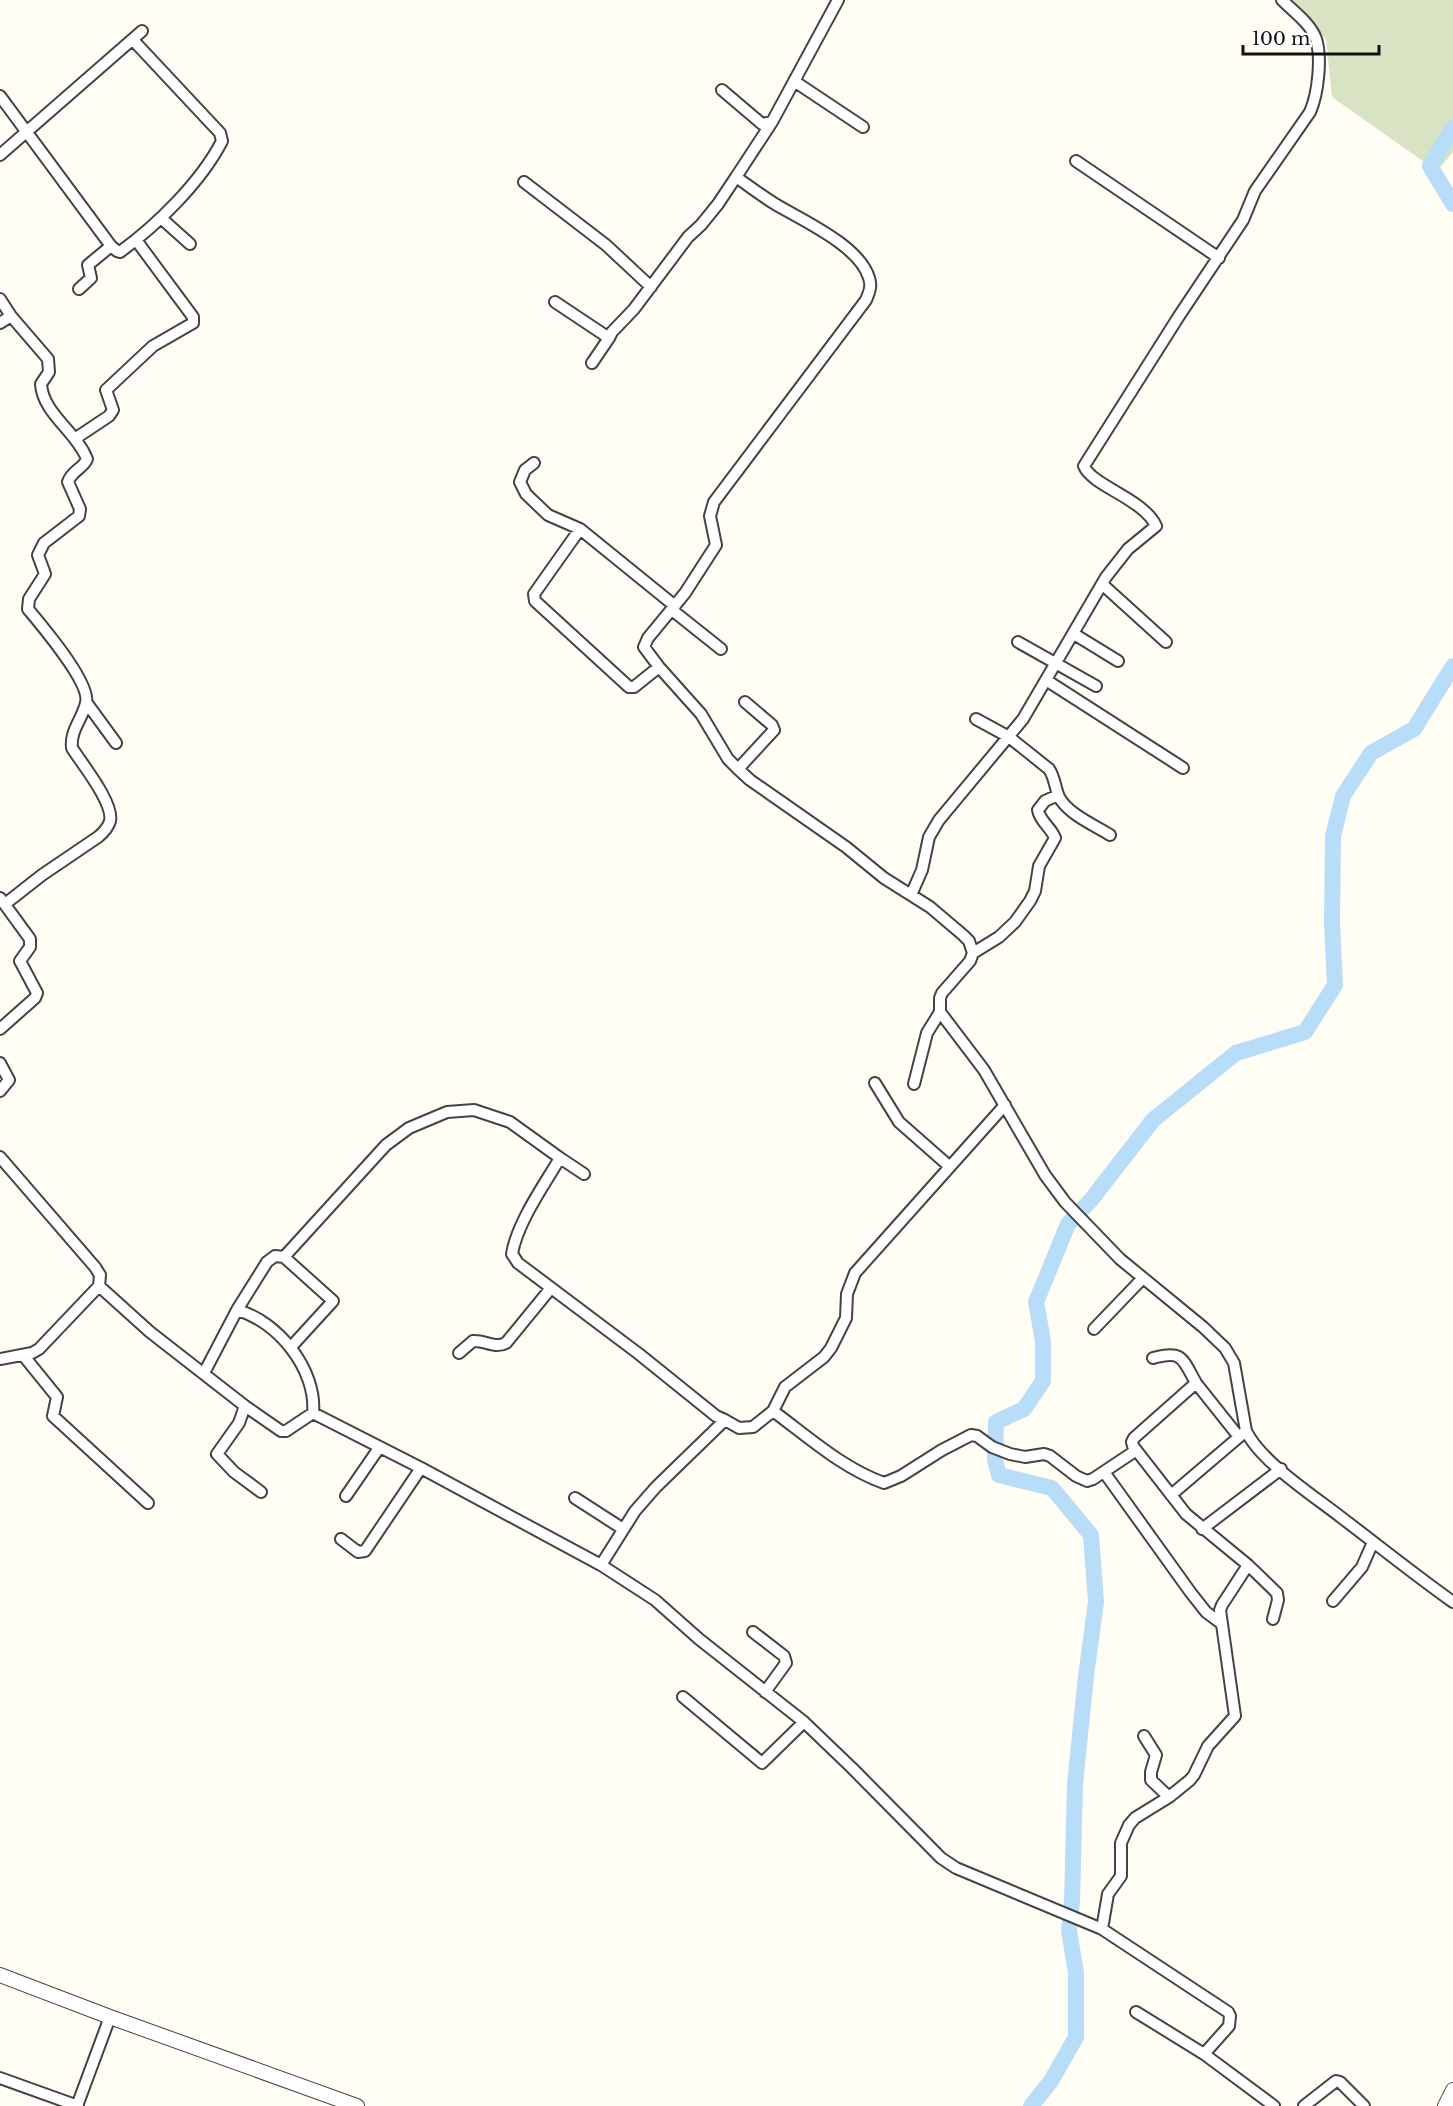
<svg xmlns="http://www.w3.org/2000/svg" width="1453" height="2106" viewBox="0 0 1453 2106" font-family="'Libre Baskerville',serif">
<rect width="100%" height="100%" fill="#fffdf4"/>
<!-- cemetery -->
<path fill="#d8e3c3" d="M 1286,0 L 1453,0 L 1453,152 L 1437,171 L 1332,97 L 1326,39 Z"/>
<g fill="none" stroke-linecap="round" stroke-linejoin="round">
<!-- river -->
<path stroke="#b7ddf8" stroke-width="16" d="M 1453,128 L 1430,166 L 1453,204
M 1031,2106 L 1051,2081 L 1076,2037 L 1076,1973 L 1069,1931 L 1072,1901 L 1075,1784 L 1086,1676 L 1096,1602 L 1091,1535 L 1052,1488 L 999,1475 L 995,1460 L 996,1422 L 1024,1409 L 1043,1381 L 1043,1341 L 1036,1302 L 1068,1224 L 1091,1200 L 1153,1120 L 1236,1053 L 1305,1032 L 1335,985 L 1332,924 L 1333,836 L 1343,796 L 1371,753 L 1414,729 L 1453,666"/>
<defs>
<path id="minor" d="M 794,81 L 863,127
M 722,90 L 762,124 L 772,122 L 838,0
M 0,96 L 111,246 L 117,251 L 120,252 C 157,225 201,182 222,141 L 220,133 L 133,40
M 0,155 L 142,31
M 1076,161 L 1219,258
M 736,177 L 772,122
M 524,182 L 606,245 L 651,287
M 161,218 L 190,244
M 79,289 L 91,278 L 88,265 L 111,246
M 0,299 L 11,316
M 555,302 L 609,338 L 612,332 L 634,309 L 688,237 L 701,225 L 718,204 L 736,177 C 749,186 762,196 775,204 C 802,220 860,246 869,278 C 872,286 869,293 866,300 L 714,502 L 710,516 L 716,545 L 685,593 L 648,638 L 644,647 L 659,667 L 701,714 L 728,759 L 738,769 L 750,780 L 846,847 L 884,878 L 930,907 L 963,935 L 969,941 L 973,953 L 970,961 L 942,993 L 940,998 L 940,1012 L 984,1070 L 1045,1175 L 1065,1202 L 1120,1259 L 1203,1327 L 1225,1348 L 1234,1363 L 1246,1431 C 1261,1462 1314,1496 1342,1518 C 1379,1546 1415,1575 1453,1602
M 0,323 L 11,316 L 48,359 L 49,372 L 41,384 C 43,414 76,431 87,459 C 83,469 72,470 68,482 L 80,509 L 79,516 L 44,543 L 38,555 L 45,574 L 29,599 L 28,609 C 42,626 91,683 86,703 C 82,720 70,730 72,748 C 82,764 114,803 110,821 C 108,828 103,833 98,837 L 42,875 L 5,904
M 592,363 L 609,338
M 76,438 L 109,416 L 113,410 L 106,390 L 153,346 L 193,323 L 193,317 L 136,240
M 534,463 L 525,470 L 520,482 L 526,494 L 548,515 L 580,529 L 675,606
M 580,529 L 534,594 L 535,601 L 629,687 L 634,687 L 659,667
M 1102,584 L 1166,642
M 672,610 L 721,649
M 1074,634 L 1118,661
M 1018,642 L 1096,686
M 1046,680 L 1183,768
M 86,702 L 116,743
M 976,719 L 1009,737 L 1049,769 C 1055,778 1055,788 1059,797 C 1068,814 1094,825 1110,835
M 738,769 L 774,730 L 772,725 L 745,702
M 911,895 L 922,870 L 929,837 L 939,820 L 1023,719 L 1106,577 L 1128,549 L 1156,526 C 1144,499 1092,486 1084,466 L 1179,316 L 1243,220 L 1255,191 L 1310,112 C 1318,94 1322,58 1316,39 C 1311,24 1293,11 1282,0
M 0,898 L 30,939 L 30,947 L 20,961 L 37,993 L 35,998 L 0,1029
M 973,953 L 999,937 L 1015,922 L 1030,901 L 1035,891 L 1039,866 L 1055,838 C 1051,827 1040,822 1038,810 L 1045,801 L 1058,795
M 0,1063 L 9,1080 L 0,1091
M 875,1083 L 899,1122 L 949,1166
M 914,1084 L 927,1033 L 940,1012
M 0,1157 L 95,1267 L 100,1275 L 99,1286 L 150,1332 L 245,1406 L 281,1431 L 286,1431 L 313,1413 L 421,1468 L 601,1565 L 655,1600 L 699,1639 L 804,1722 L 852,1768 L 941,1858 L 956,1868 L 1102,1929 L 1228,2012 L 1230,2016 L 1229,2026 L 1204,2054 L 1274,2106
M 560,1158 L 584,1174
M 284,1257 L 386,1145 L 409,1128 L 447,1112 L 474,1110 L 510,1122 L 560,1158 C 544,1185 517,1223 512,1254 L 518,1263 L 639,1354 L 716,1416 L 725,1420
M 237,1310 C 278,1321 317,1370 313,1413
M 1094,1329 L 1142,1279
M 459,1353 L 473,1341 C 485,1340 494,1349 506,1343 L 551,1288
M 23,1355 L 57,1397 L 53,1416 L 148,1503
M 0,1359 L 32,1353 L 39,1349 L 99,1286
M 204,1373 L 237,1310 L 267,1262 L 275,1256 L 284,1257 L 333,1301 L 291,1347
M 1196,1383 L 1239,1437
M 245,1406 L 239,1423 L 217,1454 L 234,1472 L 261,1492
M 773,1411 C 807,1436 842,1468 884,1483 L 901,1476 L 942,1450 L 971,1435 L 977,1436 L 992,1447 L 1010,1454 L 1025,1457 L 1044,1454 L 1050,1456 L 1076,1476 L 1087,1481 L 1093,1479 L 1135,1451
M 1104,1472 L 1191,1593 L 1206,1612 L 1222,1624
M 1171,1495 L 1246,1431
M 346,1496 L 379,1448
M 575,1498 L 623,1529
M 1202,1529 L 1281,1469
M 341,1539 L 358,1552 L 365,1551 L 421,1468
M 601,1565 L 635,1511 L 656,1487 L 725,1420 L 739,1428 L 753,1427 L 773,1411 L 785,1387 L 824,1357 L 831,1348 L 846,1318 L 847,1294 L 855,1273 L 1005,1105
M 1248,1565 L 1277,1593 L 1278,1600 L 1273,1619
M 1333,1601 L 1362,1567 L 1373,1542
M 753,1632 L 784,1656 L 786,1663 L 765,1692
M 683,1697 L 762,1763 L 804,1722
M 1144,1736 L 1156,1755 L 1151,1772 L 1151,1780 L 1169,1797
M 1102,1929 L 1108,1894 L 1121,1876 L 1121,1843 L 1129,1825 L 1135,1818 L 1169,1797 L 1190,1780 L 1194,1775 L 1208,1746 L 1235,1716 L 1220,1610 L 1222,1605 L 1248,1565 L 1186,1514 L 1133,1446 L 1132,1442 L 1134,1438 L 1196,1383 C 1182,1358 1183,1350 1153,1358
M 1136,2012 L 1204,2054
M 0,2078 L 78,2106
M 77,2106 L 110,2017
M 1304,2106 L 1336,2081 L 1340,2082 L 1364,2106"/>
<path id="tertiary" d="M 0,1975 L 110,2017 L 357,2106
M 1445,2106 L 1453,2090"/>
</defs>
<!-- minor casing -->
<use href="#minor" stroke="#444" stroke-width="14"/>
<!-- tertiary casing -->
<use href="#tertiary" stroke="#444" stroke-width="16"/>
<!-- minor -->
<use href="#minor" stroke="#fff" stroke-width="10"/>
<!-- tertiary -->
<use href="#tertiary" stroke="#fff" stroke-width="14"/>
</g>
<!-- scale -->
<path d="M1243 45v9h136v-9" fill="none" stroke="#111111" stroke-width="3"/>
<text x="1252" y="45" font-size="18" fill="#111111" stroke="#ffffff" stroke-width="4.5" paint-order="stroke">100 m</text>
</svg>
